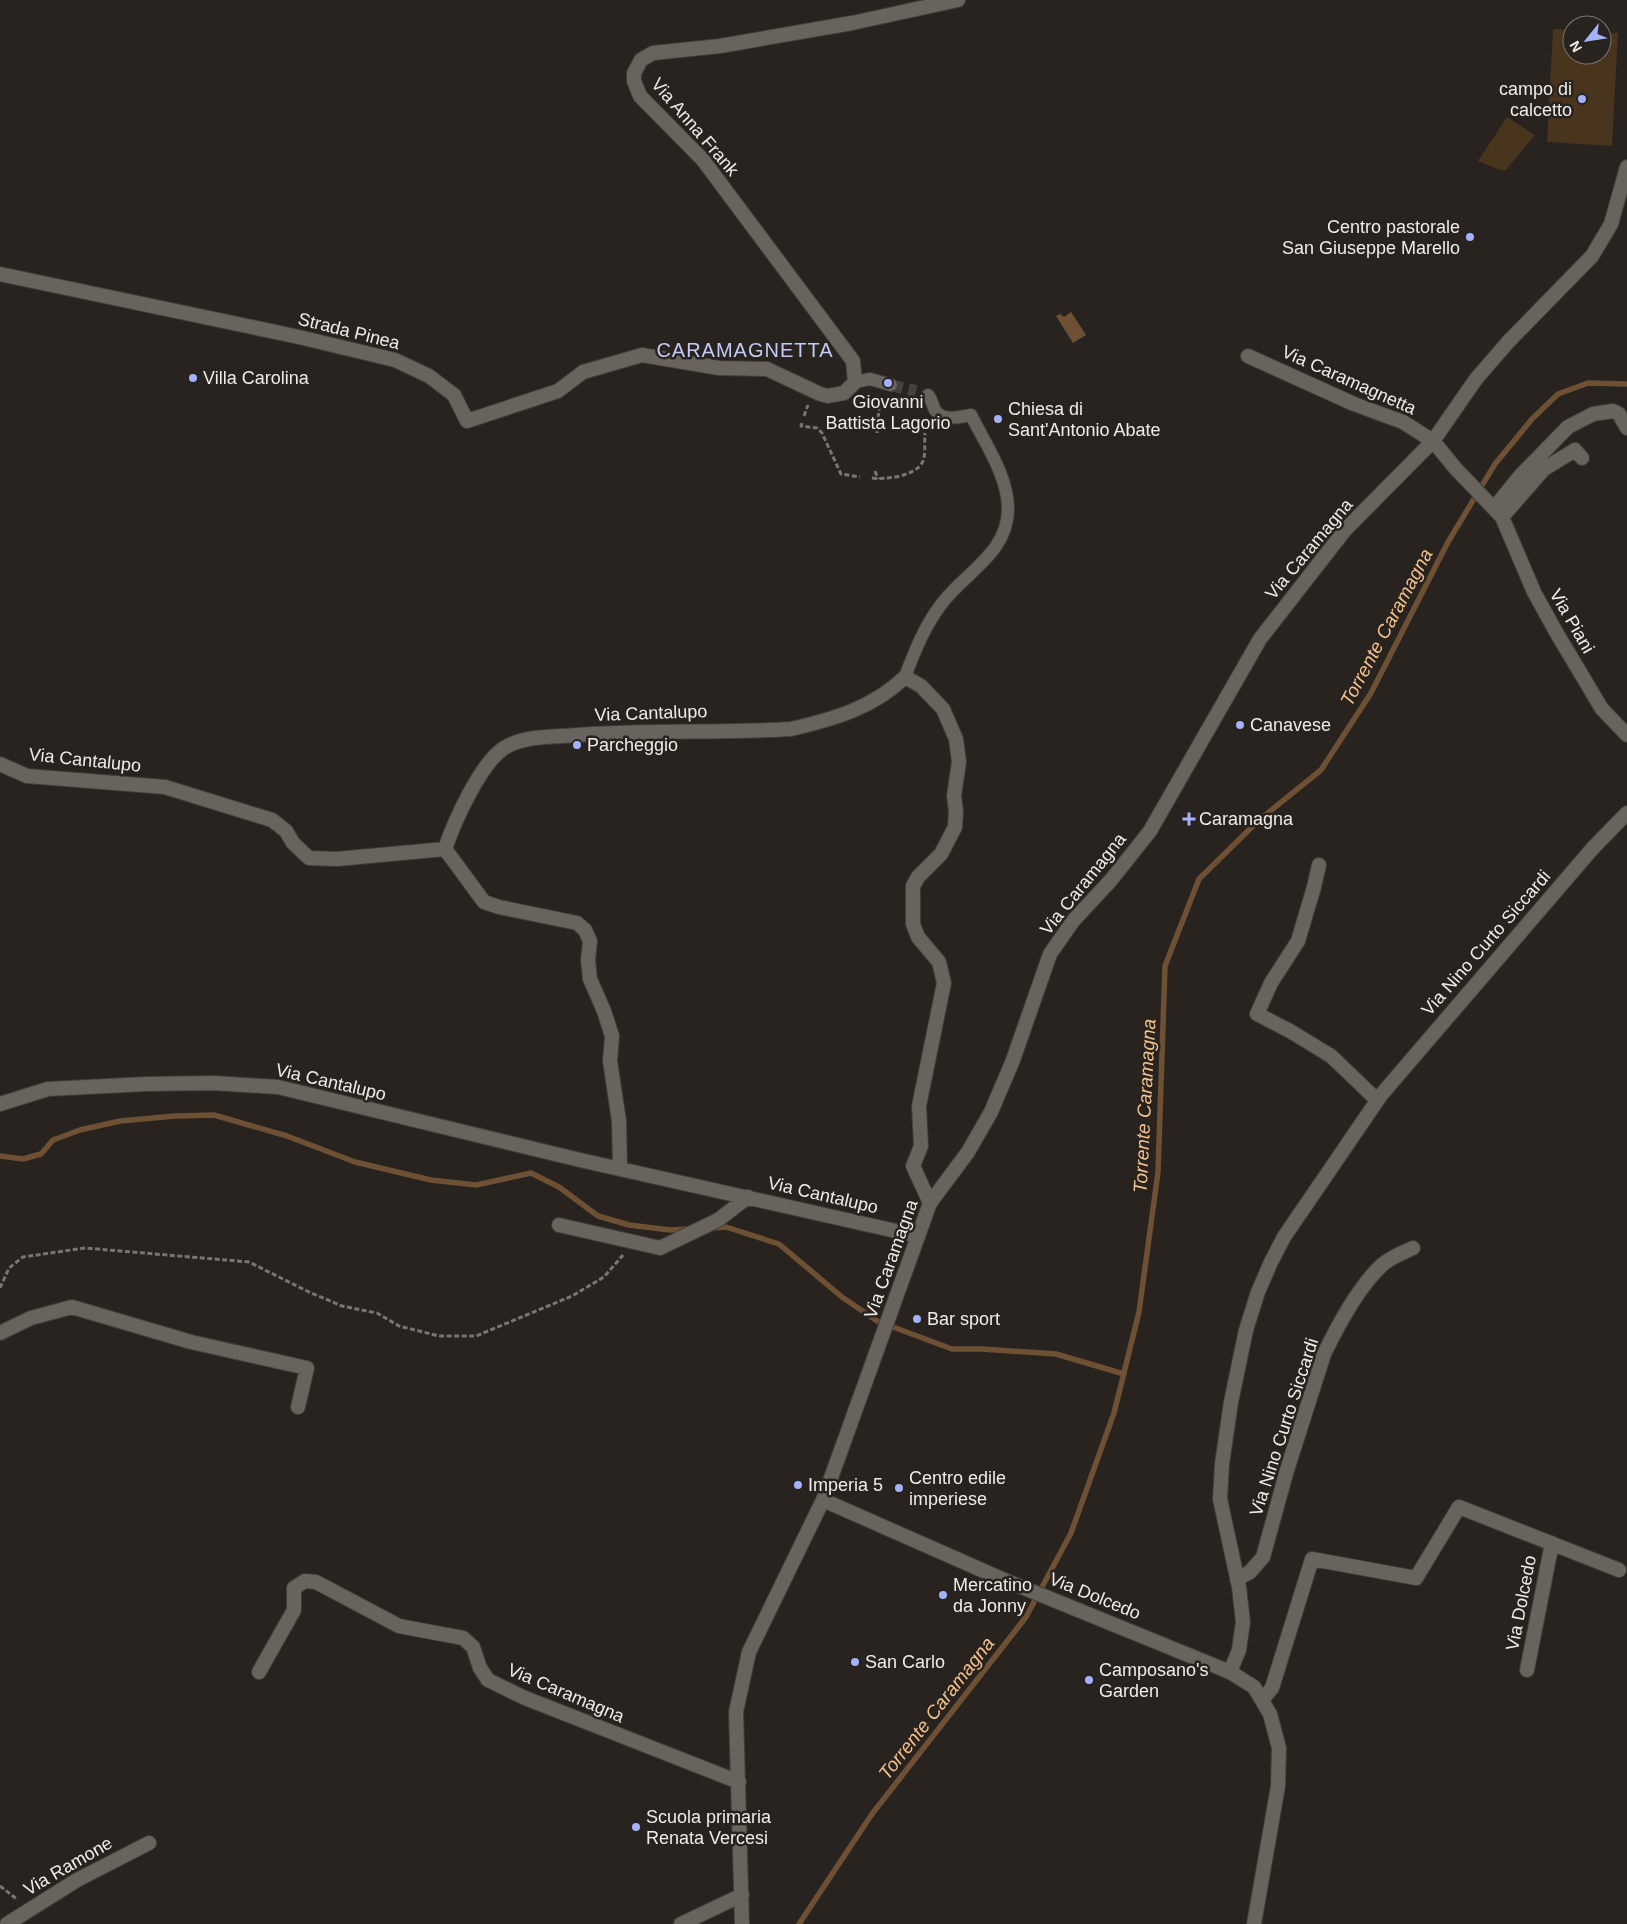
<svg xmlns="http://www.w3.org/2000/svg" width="1627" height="1924" viewBox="0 0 1627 1924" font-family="Helvetica,sans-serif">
<rect width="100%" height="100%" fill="#28231e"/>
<!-- green -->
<path fill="#49341e" d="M 1553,29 L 1572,30 L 1572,55 L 1602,55 L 1602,32 L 1618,33 L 1612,146 L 1547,142 Z
M 1507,117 L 1535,135 L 1506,170 L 1500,170 L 1478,161 Z"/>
<!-- water -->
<path fill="#6e5134" d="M 1071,312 L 1086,335 L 1073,343 L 1056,316 L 1060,314 L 1064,317 Z"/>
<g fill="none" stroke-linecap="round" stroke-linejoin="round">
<!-- stream -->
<path stroke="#6e5134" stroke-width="5.5" d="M 0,1156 L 23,1159 L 41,1154 L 53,1140 L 80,1130 L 120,1121 L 175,1116 L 214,1115 L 287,1136 L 355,1162 L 431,1180 L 476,1185 L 531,1173 L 559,1187 L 598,1216 L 629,1225 L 670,1230 L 689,1229
M 711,1228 L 726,1227 L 779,1244 L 842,1297 L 877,1321 L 952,1349 L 981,1349 L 1056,1354 L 1124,1374
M 799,1924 L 872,1814 L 1026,1617 L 1071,1533 L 1114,1413 L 1139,1312 L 1158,1172 L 1165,966 L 1199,879 L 1258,821 L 1321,770 L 1371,693 L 1448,542 L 1495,464 L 1532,419 L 1558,394 L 1588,383 L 1627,384"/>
<!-- pedestrian-tunnel -->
<path stroke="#46413c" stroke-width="12" stroke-dasharray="12 6" stroke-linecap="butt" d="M 891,385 L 916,391"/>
<defs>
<path id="pedestrian" d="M 855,382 L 870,379 L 891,385
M 905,677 C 915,650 925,625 943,602 C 967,571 1009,552 1008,507 C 1007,475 985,443 971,415 C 960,417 942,422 935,410 C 932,405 932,399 928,395"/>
<path id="minor" d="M 0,274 L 299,337 L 395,360 L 429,376 L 454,395 L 467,421 L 558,391 L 583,372 L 642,355 L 719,368 L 767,369 L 820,394 L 828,396 L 844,393 L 855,382 L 853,361 L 703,160 L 640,96 L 634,81 L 634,73 L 641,60 L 653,53 L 720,46 L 852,23 L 958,0
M 1248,356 L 1354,404 L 1403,422 L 1433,441 L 1456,469 L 1502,517 L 1534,592 L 1556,632 L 1602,709 L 1627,735
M 1495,507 L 1521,475 L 1568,427 L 1593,414 L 1613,411 L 1619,414 L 1627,428
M 1502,517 L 1544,469 L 1575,450 L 1582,458
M 0,764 L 27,776 L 165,787 L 272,820 L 286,831 L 293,843 L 309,858 L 337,859 L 445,849 L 484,902 L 499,907 L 577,923 L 585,930 L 590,941 L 588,960 L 590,979 L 604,1011 L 612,1036 L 610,1061 L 619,1121 L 620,1169
M 445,849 C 454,822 480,764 504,748 C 525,735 554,737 578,735 C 649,730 720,733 791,729 C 834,719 873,708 905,677 L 921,686 L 943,709 L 956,739 L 959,762 L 954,796 L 956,812 L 955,827 L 941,854 L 918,877 L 913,886 L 913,924 L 918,937 L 939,962 L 944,983 L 919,1106 L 921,1146 L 913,1166 L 930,1203
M 1319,865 L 1314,887 L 1298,941 L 1271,983 L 1257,1014 L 1290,1031 L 1331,1056 L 1377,1100
M 0,1104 L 48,1089 L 146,1084 L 213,1083 L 278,1087 L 580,1160 L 918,1236
M 559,1225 L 660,1248 L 718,1220 L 748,1197
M 0,1333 L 31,1318 L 72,1307 L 191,1342 L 307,1368 L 298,1407
M 1237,1579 L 1250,1572 L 1263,1557 L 1287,1470 L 1324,1354 C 1338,1325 1358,1287 1382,1265 C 1391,1257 1402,1253 1413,1248
M 1527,1670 L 1552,1543
M 259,1672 L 294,1610 L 294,1588 L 305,1581 L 316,1582 L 399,1626 L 463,1638 L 473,1647 L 480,1668 L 488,1680 L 525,1698 L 739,1782
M 1262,1700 L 1272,1688 L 1312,1559 L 1416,1578 L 1459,1507 L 1619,1570
M 7,1924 L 77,1880 L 149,1843
M 681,1924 L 742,1895"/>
<path id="tertiary" d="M 823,1500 L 1002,1579 L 1230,1672
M 742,1924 L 736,1712 L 749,1652 L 823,1500 L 930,1203 L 968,1152 L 991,1112 L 1013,1060 L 1050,954 L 1073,921 L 1111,880 L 1150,831 L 1260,639 L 1345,530 L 1433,441 L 1476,379 L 1509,341 L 1592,256 L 1611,224 L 1627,167"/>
<path id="secondary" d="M 1254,1924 L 1278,1786 L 1279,1748 L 1270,1714 L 1254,1687 L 1230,1672 L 1239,1650 L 1243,1622 L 1239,1587 L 1220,1499 L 1222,1464 L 1231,1402 L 1246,1330 L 1258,1292 L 1271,1262 L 1284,1237 L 1381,1095 L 1592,849 L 1627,813"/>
</defs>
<!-- pedestrian casing -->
<use href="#pedestrian" stroke="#423d39" stroke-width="14"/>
<!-- minor casing -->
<use href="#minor" stroke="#423d39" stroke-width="16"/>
<!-- tertiary casing -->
<use href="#tertiary" stroke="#423d39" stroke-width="16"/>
<!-- secondary casing -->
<use href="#secondary" stroke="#423d39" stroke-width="16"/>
<!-- path -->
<path stroke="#797570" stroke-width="3" stroke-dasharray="5 2.5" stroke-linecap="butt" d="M 804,416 L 808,405
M 802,423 L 801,426 L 817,428 L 822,433 L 841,474 L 860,477
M 877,433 L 880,396
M 875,471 L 878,479
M 872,478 C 886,480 917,476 923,461 C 926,453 924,442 925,433
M 0,1288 L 9,1268 L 23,1257 L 85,1248 L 249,1262 L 309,1292 L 342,1306 L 377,1313 L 399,1326 L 439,1336 L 476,1336 L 572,1296 L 604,1277 L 623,1255
M 0,1886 L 18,1900"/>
<!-- pedestrian -->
<use href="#pedestrian" stroke="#69635d" stroke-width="12"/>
<!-- minor -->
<use href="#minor" stroke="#69635d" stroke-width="14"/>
<!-- tertiary -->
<use href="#tertiary" stroke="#69635d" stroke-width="14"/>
<!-- secondary -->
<use href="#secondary" stroke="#69635d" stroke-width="14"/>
</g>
<!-- markers -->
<g fill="#a4b1fc" stroke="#28231e" stroke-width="2">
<circle cx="1582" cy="99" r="5"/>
<circle cx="1470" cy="237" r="5"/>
<circle cx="193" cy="378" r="5"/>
<circle cx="888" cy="383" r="5"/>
<circle cx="998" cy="419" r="5"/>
<circle cx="1240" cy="725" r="5"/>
<circle cx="577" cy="745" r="5"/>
<path d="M1186.5 811.5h5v5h5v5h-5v5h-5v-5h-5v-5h5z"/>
<circle cx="917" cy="1319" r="5"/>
<circle cx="798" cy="1485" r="5"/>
<circle cx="899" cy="1488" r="5"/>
<circle cx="943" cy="1595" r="5"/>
<circle cx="855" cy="1662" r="5"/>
<circle cx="1089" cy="1680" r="5"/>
<circle cx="636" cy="1827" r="5"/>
</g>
<g text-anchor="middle" stroke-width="5" stroke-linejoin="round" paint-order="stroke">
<!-- poi labels -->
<g font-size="18" fill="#efece8" stroke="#28231e" text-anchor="start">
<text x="1572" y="95" text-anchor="end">campo di<tspan x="1572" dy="21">calcetto</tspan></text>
<text x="1460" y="233" text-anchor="end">Centro pastorale<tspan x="1460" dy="21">San Giuseppe Marello</tspan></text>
<text x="203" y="384">Villa Carolina</text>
<text x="888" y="408" text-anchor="middle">Giovanni<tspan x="888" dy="21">Battista Lagorio</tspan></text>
<text x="1008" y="415">Chiesa di<tspan x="1008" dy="21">Sant'Antonio Abate</tspan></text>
<text x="1250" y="731">Canavese</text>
<text x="587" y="751">Parcheggio</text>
<text x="1199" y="825">Caramagna</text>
<text x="927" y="1325">Bar sport</text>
<text x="909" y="1484">Centro edile<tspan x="909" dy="21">imperiese</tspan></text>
<text x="808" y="1491">Imperia 5</text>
<text x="953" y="1591">Mercatino<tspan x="953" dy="21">da Jonny</tspan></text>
<text x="865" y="1668">San Carlo</text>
<text x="1099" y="1676">Camposano's<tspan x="1099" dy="21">Garden</tspan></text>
<text x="646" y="1823">Scuola primaria<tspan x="646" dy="21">Renata Vercesi</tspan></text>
</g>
<!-- street labels -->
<g font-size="18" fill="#efece8" stroke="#28231e">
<text transform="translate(695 127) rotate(49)" y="6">Via Anna Frank</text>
<text transform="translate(349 331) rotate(14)" y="6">Strada Pinea</text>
<text transform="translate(1349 380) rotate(24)" y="6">Via Caramagnetta</text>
<text transform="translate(1309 549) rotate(-50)" y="6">Via Caramagna</text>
<text transform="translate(1572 621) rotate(60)" y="6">Via Piani</text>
<text transform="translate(651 713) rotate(-2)" y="6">Via Cantalupo</text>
<text transform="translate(85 760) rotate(6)" y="6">Via Cantalupo</text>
<text transform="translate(1083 884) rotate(-51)" y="6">Via Caramagna</text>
<text transform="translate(1486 943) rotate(-49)" y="6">Via Nino Curto Siccardi</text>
<text transform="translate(331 1082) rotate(13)" y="6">Via Cantalupo</text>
<text transform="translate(823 1195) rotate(13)" y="6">Via Cantalupo</text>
<text transform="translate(891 1259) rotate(-70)" y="6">Via Caramagna</text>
<text transform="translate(1284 1427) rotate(-72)" y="6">Via Nino Curto Siccardi</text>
<text transform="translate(1095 1596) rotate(22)" y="6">Via Dolcedo</text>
<text transform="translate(1521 1603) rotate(-79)" y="6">Via Dolcedo</text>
<text transform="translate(566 1693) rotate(23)" y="6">Via Caramagna</text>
<text transform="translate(68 1866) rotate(-30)" y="6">Via Ramone</text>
</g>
<!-- water labels -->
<g font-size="19" font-style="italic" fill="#f3c18e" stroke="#28231e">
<text transform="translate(1386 627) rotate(-62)" y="7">Torrente Caramagna</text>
<text transform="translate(1144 1106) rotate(-87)" y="7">Torrente Caramagna</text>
<text transform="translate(936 1708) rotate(-52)" y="7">Torrente Caramagna</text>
</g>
<!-- quarter labels -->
<g font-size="20" letter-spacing="1" fill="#c2caf5" stroke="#28231e">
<text x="745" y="357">CARAMAGNETTA</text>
</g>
</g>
<!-- north arrow -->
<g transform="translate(1587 40) rotate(240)"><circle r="24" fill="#28231e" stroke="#78736f"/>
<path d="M0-4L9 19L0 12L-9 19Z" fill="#a4b1fc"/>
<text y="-8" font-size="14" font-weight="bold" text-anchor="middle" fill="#efece8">N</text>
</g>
</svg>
